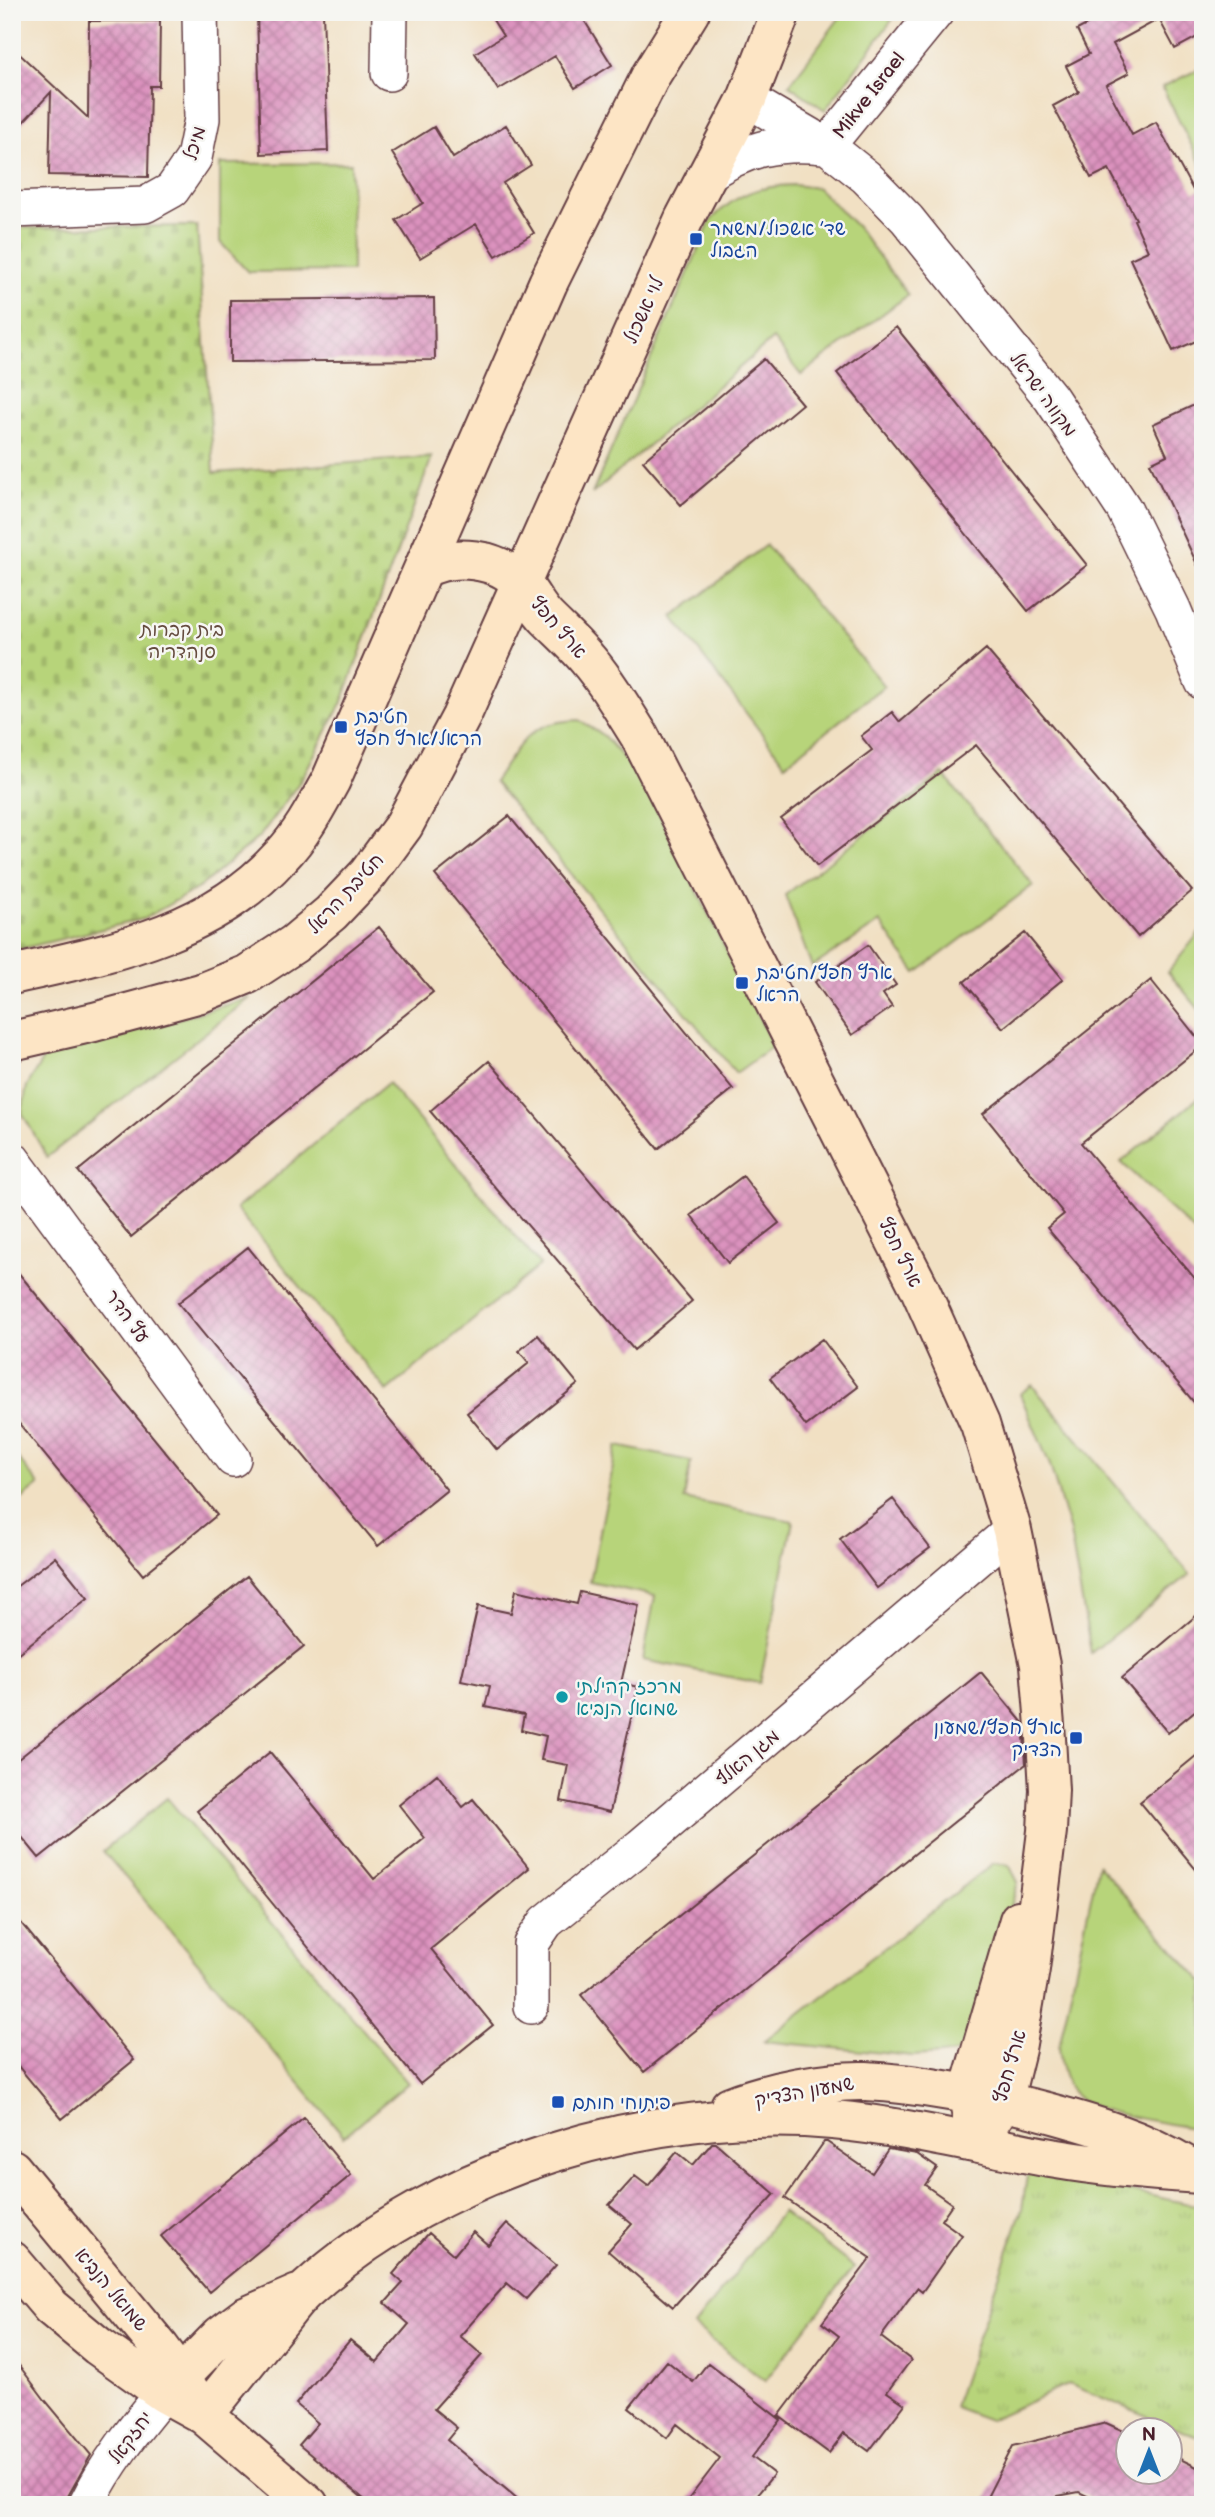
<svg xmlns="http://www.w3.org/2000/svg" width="1215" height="2517" viewBox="0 0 1215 2517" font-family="'Balsamiq Sans','Playpen Sans Hebrew',sans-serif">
<defs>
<pattern id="grass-tufts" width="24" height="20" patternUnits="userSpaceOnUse" patternTransform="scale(1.75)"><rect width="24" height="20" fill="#b7d47a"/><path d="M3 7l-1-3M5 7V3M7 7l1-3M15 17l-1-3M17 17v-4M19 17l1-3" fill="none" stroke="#9fb66a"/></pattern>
<pattern id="cemetery-stones" width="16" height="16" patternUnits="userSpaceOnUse" patternTransform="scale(1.75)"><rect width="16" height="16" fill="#b7d47a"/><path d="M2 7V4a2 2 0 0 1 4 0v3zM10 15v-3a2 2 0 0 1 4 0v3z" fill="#9fb66a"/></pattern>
<pattern id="building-cross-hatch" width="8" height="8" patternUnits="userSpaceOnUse" patternTransform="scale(1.75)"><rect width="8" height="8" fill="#db92be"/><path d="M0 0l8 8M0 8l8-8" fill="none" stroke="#b4779b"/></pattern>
</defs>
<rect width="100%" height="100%" fill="#f6f6f2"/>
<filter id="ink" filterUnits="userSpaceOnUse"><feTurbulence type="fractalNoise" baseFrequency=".0143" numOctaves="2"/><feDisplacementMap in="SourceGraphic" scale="14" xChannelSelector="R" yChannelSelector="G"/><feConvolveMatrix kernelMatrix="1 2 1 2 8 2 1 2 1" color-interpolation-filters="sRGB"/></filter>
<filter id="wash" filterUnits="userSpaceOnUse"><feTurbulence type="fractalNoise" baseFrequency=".00686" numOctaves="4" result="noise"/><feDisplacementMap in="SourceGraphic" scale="28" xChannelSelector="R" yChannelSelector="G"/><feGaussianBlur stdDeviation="1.57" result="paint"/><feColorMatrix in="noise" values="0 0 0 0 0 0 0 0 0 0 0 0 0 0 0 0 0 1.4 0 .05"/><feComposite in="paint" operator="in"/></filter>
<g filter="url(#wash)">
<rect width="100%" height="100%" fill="#f1e0c3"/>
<!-- grass -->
<path fill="url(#grass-tufts)" stroke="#807a52" stroke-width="2" d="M 1028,2169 L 1203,2207 L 1203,2439 L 1069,2384 L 989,2420 L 954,2407 L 1022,2209 Z"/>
<!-- cemetery -->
<path fill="url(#cemetery-stones)" stroke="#807a52" stroke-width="2" d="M 197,226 L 214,473 L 432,457 L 342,702 L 301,780 L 260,836 L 200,887 L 143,919 L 12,951 L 12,228 Z"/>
<!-- green -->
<path fill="#b7d47a" stroke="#807a52" stroke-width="2" d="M 844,12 L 898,12 L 825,110 L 789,85 Z
M 1203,67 L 1203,168 L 1162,87 Z
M 351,163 L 352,271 L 248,272 L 220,242 L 220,164 Z
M 794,185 L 818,188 L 857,227 L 908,295 L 801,375 L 773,339 L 592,494 L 711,220 C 736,194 757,186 794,185 Z
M 766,545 L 884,686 L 785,764 L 673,617 Z
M 579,720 L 604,736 L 643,780 L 773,1046 L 736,1073 L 494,782 C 522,743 526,722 579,720 Z
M 943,774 L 1033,885 L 916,973 L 880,922 L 812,967 L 785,895 Z
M 1203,928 L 1203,1014 L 1168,972 Z
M 250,998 L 47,1157 L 22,1113 L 27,1086 L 44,1057 Z
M 388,1083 L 540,1265 L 387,1391 L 236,1209 Z
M 1203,1094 L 1203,1240 L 1121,1162 Z
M 1032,1385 L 1190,1574 L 1091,1653 L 1070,1532 L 1050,1465 L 1020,1394 Z
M 617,1446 L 691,1461 L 684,1499 L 793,1521 L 760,1683 L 643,1660 L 655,1596 L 590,1582 Z
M 12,1451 L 39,1485 L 12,1507 Z
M 167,1798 L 408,2083 L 344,2136 L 103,1851 Z
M 994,1863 L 1009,1865 L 1018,1882 L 972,2041 L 955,2053 L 913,2056 L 764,2041 Z
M 1098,1865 L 1203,1982 L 1203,2130 C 1174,2124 1104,2115 1081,2100 C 1064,2090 1061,2065 1059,2047 Z
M 782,2212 L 854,2267 L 765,2381 L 694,2326 Z"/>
<g id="blocks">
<!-- building -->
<path fill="url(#building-cross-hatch)" d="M 257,12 L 323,12 L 328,151 L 261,154 Z
M 488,12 L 579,12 L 612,65 L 575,88 L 555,56 L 498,90 L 475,53 L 503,36 Z
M 1111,12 L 1203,12 L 1203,34 L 1175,49 L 1159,19 L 1113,44 L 1129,73 L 1106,85 L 1132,135 L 1156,122 L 1194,192 L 1203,188 L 1203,338 L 1173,351 L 1130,259 L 1148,251 L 1134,220 L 1136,219 L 1109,169 L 1091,178 L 1053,106 L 1079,92 L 1066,66 L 1089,54 L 1077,30 Z
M 89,21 L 160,21 L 159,86 L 150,86 L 148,177 L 49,175 L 51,92 L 12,134 L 12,47 L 88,118 Z
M 506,125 L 531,165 L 503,183 L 534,233 L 496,256 L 476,224 L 420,258 L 396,220 L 423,203 L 392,153 L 434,127 L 453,158 Z
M 434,298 L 435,360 L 230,362 L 230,300 Z
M 896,327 L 1087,565 L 1028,611 L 837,373 Z
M 764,359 L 802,404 L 681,505 L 643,461 Z
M 1203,401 L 1203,577 L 1150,463 L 1167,455 L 1153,424 Z
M 986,649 L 1192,891 L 1138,937 L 976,745 L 817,866 L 781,819 L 872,750 L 861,736 L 892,712 L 900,722 Z
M 509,816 L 733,1089 L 658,1149 L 435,875 Z
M 379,927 L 433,992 L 131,1237 L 78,1171 Z
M 1025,933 L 1063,979 L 1003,1028 L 964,982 Z
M 868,945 L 896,985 L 883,994 L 892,1007 L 852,1035 L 815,982 Z
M 1151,980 L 1203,1045 L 1081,1143 L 1203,1288 L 1203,1413 L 1047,1228 L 1064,1214 L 983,1114 Z
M 489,1061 L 692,1301 L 634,1350 L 430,1111 Z
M 743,1176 L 779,1223 L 728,1263 L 691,1215 Z
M 248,1247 L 447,1490 L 378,1546 L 178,1303 Z
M 12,1265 L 217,1515 L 143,1575 L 12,1415 Z
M 538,1335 L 578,1384 L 497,1450 L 467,1413 L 529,1363 L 519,1351 Z
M 822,1339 L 858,1387 L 806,1426 L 770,1378 Z
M 893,1499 L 930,1548 L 877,1588 L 840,1539 Z
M 55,1557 L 88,1598 L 12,1658 L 12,1590 Z
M 247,1576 L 304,1646 L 39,1858 L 12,1825 L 12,1764 Z
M 516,1590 L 577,1604 L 580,1592 L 639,1605 L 621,1683 L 638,1687 L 610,1812 L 561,1801 L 568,1765 L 541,1760 L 546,1736 L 521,1730 L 524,1715 L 485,1707 L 490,1686 L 461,1680 L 478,1606 L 511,1613 Z
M 1203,1610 L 1203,1704 L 1168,1733 L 1122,1678 Z
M 981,1672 L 1023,1723 L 1026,1764 L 644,2072 L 581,1995 Z
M 1203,1750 L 1203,1878 L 1140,1802 Z
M 270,1752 L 374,1879 L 425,1838 L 399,1805 L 437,1774 L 463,1807 L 473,1799 L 529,1868 L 431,1949 L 493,2025 L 420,2084 L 197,1811 Z
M 12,1912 L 134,2060 L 62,2119 L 12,2059 Z
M 304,2118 L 351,2175 L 209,2292 L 161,2236 Z
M 824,2142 L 827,2142 L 872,2173 L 888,2149 L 917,2154 L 937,2168 L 925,2185 L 952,2204 L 941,2220 L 962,2235 L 922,2292 L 917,2288 L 881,2337 L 911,2360 L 887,2392 L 905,2404 L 869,2451 L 844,2433 L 829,2453 L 779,2416 L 839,2336 L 822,2323 L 871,2258 L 785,2198 Z
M 712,2143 L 716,2143 L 775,2194 L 673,2307 L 608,2251 L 632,2224 L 609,2205 L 635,2176 L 648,2186 L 677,2152 L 693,2165 Z
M 507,2223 L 556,2265 L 526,2299 L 507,2283 L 460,2336 L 482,2355 L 434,2409 L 457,2428 L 447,2440 L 525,2505 L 371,2505 L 299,2445 L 318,2423 L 296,2404 L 350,2340 L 377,2362 L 409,2324 L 385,2303 L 403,2283 L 393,2274 L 429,2233 L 454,2255 L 473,2232 L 488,2245 Z
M 12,2356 L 45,2400 L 91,2455 L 68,2496 L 66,2505 L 12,2505 Z
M 667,2361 L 693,2382 L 708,2363 L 781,2420 L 752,2457 L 774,2474 L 749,2505 L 684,2505 L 720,2458 L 677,2424 L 667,2438 L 629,2408 Z
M 1106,2423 L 1128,2433 L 1128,2472 L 1170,2472 L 1170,2454 L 1203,2470 L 1203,2505 L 1106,2505 L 1079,2492 L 1058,2496 L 1054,2505 L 983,2505 L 1013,2446 Z"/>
</g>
</g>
<g filter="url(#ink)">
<use href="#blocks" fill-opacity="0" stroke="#633c42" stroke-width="2"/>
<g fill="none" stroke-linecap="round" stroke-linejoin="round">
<defs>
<path id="street" d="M 389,73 L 390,12
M 747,99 L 827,146 L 866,177 L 907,219 L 1051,398 L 1124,509 L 1173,609 L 1203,682
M 827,146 L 936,12
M 704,177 C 743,149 777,141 824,146
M 12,210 L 145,205 L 172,190 L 194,158 L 202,119 L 200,12
M 12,1159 L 233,1459
M 531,2006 L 531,1944 L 546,1922 L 641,1846 L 1012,1530
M 86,2505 C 107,2463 134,2429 164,2393"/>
<path id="secondary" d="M 423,569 C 453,553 498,557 522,584 C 531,594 537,608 547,618 C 561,632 576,645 588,660 C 608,683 623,710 639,735 L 919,1287 L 980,1424 L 1012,1530 L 1040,1665 L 1046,1738 L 1049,1790 L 1047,1831 L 1030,1969 L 1016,2049 L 1003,2102 L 977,2142
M 12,975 C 110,953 211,934 281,856 C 302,834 316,807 331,780 L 548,283 L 651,75 L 690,12
M 12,1041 L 94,1022 L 201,993 L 248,974 L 294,944 L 331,913 L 368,874 L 404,825 L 461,717 L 684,219 L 747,99 L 781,12
M 730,2106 C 769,2091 825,2080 866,2081 C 923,2084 980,2096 1035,2109 C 1089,2123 1140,2138 1189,2167
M 972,2118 L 968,2095 L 1019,1920
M 12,2169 L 160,2348 L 180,2375 L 203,2413
M 12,2261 L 51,2307 L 98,2346 L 164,2393 L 204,2415 L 309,2505
M 164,2393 L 221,2335 L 245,2317 L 298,2294
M 204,2415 C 227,2386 250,2358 273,2329 C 284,2317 293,2302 305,2291 C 442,2167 650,2104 833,2120 C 909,2127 982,2146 1057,2159 C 1104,2167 1152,2171 1200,2174"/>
</defs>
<!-- street casing -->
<use href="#street" stroke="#633c42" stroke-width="38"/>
<!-- secondary casing -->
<use href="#secondary" stroke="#633c42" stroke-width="42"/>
<!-- street -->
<use href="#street" stroke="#fff" stroke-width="35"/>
<!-- secondary -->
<use href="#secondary" stroke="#fde5c5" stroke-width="38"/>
</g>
</g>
<!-- markers -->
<g fill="#1a4fb4" stroke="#f6f6f2" stroke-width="2.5">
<rect x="689" y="232" width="14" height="14" rx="3.5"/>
<rect x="334" y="720" width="14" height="14" rx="3.5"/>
<rect x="735" y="976" width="14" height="14" rx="3.5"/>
<rect x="1069" y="1731" width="14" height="14" rx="3.5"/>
<rect x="551" y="2095" width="14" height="14" rx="3.5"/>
</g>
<circle fill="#0f9aa8" stroke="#f6f6f2" stroke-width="2.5" cx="562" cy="1697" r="7"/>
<g text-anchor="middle" stroke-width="5" stroke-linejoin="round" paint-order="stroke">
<!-- street labels -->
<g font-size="19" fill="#4a1f2b" stroke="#f6f6f2">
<text transform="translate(868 95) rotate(-52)" y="7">Mikve Israel</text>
<text transform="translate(194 143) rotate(-73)" y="7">מיכל</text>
<text transform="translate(643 310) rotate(-66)" y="7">לוי אשכול</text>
<text transform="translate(1044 394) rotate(54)" y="7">מקווה ישראל</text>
<text transform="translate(559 627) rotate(49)" y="7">ארץ חפץ</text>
<text transform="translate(345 893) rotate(-47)" y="7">חטיבת הראל</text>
<text transform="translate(901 1252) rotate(64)" y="7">ארץ חפץ</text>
<text transform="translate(128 1316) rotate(54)" y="7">עץ הדר</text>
<text transform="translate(747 1757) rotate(-40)" y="7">מגן האלף</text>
<text transform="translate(1009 2066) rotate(-74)" y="7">ארץ חפץ</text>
<text transform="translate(804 2091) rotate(-10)" y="7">שמעון הצדיק</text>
<text transform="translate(112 2289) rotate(50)" y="7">שמואל הנביא</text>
<text transform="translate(130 2437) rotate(-53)" y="7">יחזקאל</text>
</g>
<!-- transit labels -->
<g font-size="19" fill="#164399" stroke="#f6f6f2" text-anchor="start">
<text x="710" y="235">שד׳ אשכול/משמר<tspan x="710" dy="22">הגבול</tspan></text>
<text x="355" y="723">חטיבת<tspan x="355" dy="22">הראל/ארץ חפץ</tspan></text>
<text x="756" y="979">ארץ חפץ/חטיבת<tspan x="756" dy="22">הראל</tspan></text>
<text x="1062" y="1734" text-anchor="end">ארץ חפץ/שמעון<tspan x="1062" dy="22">הצדיק</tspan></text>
<text x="572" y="2109">פיתוחי חותם</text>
</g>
<!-- park labels -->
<g font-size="19" fill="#654c3f" stroke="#f6f6f2">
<text x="182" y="636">בית קברות<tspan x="182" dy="22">סנהדריה</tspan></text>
</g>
<!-- culture labels -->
<g font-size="19" fill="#0d838f" stroke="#f6f6f2" text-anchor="start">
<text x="576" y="1693">מרכז קהילתי<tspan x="576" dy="22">שמואל הנביא</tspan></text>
</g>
</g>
<!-- margin -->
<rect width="1215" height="2517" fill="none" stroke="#f6f6f2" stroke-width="42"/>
<!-- north arrow -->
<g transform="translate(1149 2451)"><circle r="33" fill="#f6f6f2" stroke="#b1a0a2" stroke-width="2"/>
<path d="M0-5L12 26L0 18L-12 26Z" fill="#1f6fb2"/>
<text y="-10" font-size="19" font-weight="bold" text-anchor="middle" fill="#4a1f2b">N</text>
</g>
</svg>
